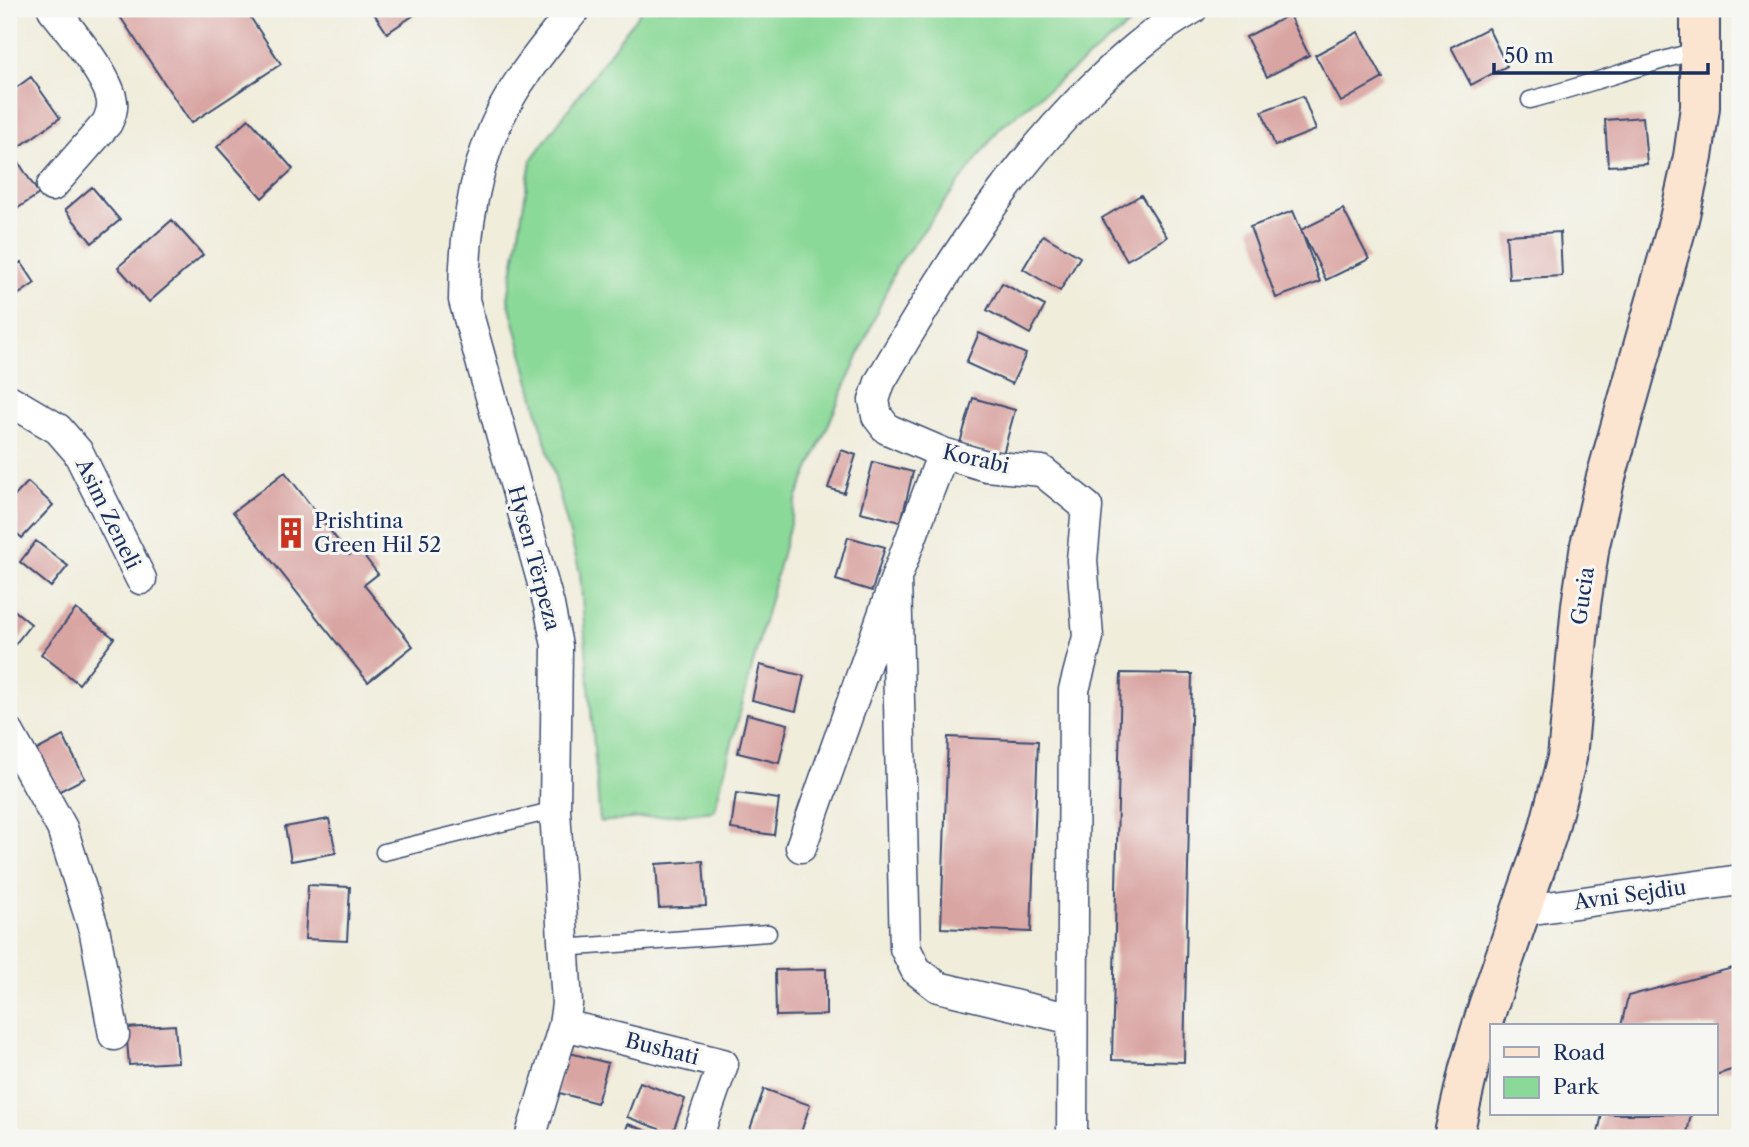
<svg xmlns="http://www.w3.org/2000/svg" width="1749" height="1147" viewBox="0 0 1749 1147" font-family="'Libre Caslon Text',serif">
<rect width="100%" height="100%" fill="#f6f6f2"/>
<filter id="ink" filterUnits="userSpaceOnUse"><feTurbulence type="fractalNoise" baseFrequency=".0143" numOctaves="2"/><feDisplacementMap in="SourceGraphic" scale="14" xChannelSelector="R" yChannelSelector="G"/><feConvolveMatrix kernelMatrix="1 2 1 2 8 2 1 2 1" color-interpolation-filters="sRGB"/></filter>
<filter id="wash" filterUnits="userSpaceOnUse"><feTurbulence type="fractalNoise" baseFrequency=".00686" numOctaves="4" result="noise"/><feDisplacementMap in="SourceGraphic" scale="28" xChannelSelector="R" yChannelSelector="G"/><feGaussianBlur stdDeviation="1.57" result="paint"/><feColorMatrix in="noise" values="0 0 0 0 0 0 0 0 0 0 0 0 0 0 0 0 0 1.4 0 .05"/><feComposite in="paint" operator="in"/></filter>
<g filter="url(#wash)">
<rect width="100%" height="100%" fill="#f0eddb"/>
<!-- green -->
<path fill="#8bd998" stroke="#53847b" stroke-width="2" d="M 642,9 L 1149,9 L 1000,128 L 897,266 L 797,497 L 714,811 L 600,822 L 580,573 L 508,299 L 531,160 Z"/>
<g id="blocks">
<!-- building -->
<path fill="#d9a5a3" d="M 115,9 L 245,9 L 281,64 L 191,123 Z
M 371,9 L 423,9 L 387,33 Z
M 1289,15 L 1309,55 L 1267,77 L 1246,37 Z
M 1488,28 L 1507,66 L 1471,85 L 1451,47 Z
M 1358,32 L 1383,78 L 1341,102 L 1315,55 Z
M 31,77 L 60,118 L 12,152 L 9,147 L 9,93 Z
M 1303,96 L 1316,130 L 1275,146 L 1262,111 Z
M 1643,117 L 1647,164 L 1608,166 L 1605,120 Z
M 249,119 L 293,169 L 262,198 L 217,147 Z
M 19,163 L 39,194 L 12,212 L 9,206 L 9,169 Z
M 92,187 L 120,220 L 92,243 L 65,210 Z
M 1141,195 L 1167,237 L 1127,260 L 1102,218 Z
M 1343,209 L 1369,259 L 1326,280 L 1301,230 L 1320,282 L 1276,298 L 1250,227 L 1293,211 L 1301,230 Z
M 172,220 L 203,255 L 149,302 L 118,267 Z
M 1560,232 L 1562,276 L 1509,279 L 1506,235 Z
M 1043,235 L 1080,257 L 1060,291 L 1023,269 Z
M 21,262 L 35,283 L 12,299 L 9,295 L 9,270 Z
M 1002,283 L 1045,306 L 1030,334 L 987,310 Z
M 979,333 L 1026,354 L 1012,384 L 966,363 Z
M 973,398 L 1015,410 L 1003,454 L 960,443 Z
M 841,450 L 856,455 L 844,493 L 828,488 Z
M 873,462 L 913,472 L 901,522 L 860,512 Z
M 285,472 L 349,555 L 358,548 L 378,574 L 364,585 L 413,646 L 368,682 L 233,512 Z
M 28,482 L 53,505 L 22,538 L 9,526 L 9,502 Z
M 848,537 L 885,547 L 872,591 L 836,580 Z
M 36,541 L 68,566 L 51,587 L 20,562 Z
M 9,606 L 31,624 L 9,652 Z
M 76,609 L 114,638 L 79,684 L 41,654 Z
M 760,665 L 804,676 L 796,711 L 752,700 Z
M 1121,673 L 1192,674 L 1184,1062 L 1112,1060 Z
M 747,714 L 788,724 L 779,763 L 738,753 Z
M 63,736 L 85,778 L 58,792 L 35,751 Z
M 948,737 L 1038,741 L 1031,932 L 941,928 Z
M 736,793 L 779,799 L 774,835 L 731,829 Z
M 329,819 L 336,853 L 291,861 L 285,827 Z
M 703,861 L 706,906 L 659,908 L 656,864 Z
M 308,885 L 350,887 L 347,941 L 305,939 Z
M 1740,966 L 1740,1067 L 1716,1075 L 1716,1026 L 1621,1026 L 1628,996 Z
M 826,969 L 826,1015 L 776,1016 L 775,970 Z
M 175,1025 L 178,1062 L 129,1065 L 126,1028 Z
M 566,1052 L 608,1063 L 597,1103 L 556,1092 Z
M 640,1082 L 685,1099 L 672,1134 L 627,1117 Z
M 764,1089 L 810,1105 L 799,1138 L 747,1138 Z
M 1602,1114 L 1691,1114 L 1686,1138 L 1597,1138 Z
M 628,1124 L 666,1138 L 623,1138 Z"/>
</g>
</g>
<g filter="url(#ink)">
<use href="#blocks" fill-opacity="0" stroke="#3b4c71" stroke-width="2"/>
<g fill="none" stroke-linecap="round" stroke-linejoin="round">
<defs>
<path id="lane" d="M 1530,100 C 1587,85 1642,65 1699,50
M 384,852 L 555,810
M 562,948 L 768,933"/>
<path id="street" d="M 52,186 L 107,123 C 110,116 113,110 112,102 C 110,78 68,28 53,9
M 9,400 L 58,429 L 78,452 L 141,579
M 896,578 L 905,948 L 916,970 L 938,987 L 1072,1019
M 9,733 L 62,828 L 95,933 L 114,1035
M 801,847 L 896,578 L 943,453
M 1519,911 L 1740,880
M 564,1025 L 723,1064 L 697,1138
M 530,1138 L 564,1025 L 567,1004 L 555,810 L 557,646 L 549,605 L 464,300 C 464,229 476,151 514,90 C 532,61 554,35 575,9
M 1072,1138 L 1074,690 L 1088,637 L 1082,560 L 1087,507 L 1042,471 L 986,466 L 943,453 L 887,429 L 877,416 L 874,400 L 880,382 C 941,276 1005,174 1092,88 C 1123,58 1154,30 1192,9"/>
<path id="secondary" d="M 1453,1138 L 1469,1068 L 1488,1006 L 1547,835 L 1567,758 L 1581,605 L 1590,545 L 1605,481 L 1679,219 L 1693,157 L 1700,107 L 1700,9"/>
</defs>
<!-- lane casing -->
<use href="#lane" stroke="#3b4c71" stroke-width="19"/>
<!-- street casing -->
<use href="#street" stroke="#3b4c71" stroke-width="33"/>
<!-- secondary casing -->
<use href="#secondary" stroke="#3b4c71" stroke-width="42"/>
<!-- lane -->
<use href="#lane" stroke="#fff" stroke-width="16"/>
<!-- street -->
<use href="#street" stroke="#fff" stroke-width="30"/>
<!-- secondary -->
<use href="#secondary" stroke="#fce5d0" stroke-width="38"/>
</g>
</g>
<!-- icons -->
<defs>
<symbol id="building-bare" viewBox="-9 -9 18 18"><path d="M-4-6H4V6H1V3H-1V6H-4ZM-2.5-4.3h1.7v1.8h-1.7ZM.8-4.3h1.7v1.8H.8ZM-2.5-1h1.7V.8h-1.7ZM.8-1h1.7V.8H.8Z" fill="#c8321e" stroke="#f6f6f2" stroke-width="2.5" paint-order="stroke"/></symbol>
</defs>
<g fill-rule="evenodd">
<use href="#building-bare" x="269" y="511" width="44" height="44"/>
</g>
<g text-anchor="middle" stroke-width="6" stroke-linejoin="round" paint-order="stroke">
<!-- street labels -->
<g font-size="21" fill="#1b2f5e" stroke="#f6f6f2">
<text transform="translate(976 459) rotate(13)" y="7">Korabi</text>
<text transform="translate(108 514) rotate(64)" y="7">Asim Zeneli</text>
<text transform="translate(534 558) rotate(75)" y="7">Hysen Tërpeza</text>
<text transform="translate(1583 596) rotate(-82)" y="7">Gucia</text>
<text transform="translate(1630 895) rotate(-8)" y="7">Avni Sejdiu</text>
<text transform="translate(662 1049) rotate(14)" y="7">Bushati</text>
</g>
<!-- poi labels -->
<g font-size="21" fill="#1b2f5e" stroke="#f6f6f2" text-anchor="start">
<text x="314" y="528">Prishtina<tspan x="314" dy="24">Green Hil 52</tspan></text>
</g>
</g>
<!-- margin -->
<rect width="1749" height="1147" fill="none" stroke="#f6f6f2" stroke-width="35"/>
<!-- legend -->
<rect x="1490" y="1024" width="228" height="91" fill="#f6f6f2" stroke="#9ea6b7" stroke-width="2"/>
<rect x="1504" y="1047" width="35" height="10" fill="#fce5d0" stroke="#9ea6b7" stroke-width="2"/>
<text x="1553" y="1060" font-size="21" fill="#1b2f5e">Road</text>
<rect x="1504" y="1077" width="35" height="21" fill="#8bd998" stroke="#9ea6b7" stroke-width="2"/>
<text x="1553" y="1094" font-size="21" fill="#1b2f5e">Park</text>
<!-- scale -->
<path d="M1494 63v10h214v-10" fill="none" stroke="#1b2f5e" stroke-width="3.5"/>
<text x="1504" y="63" font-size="21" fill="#1b2f5e" stroke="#f6f6f2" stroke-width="5" paint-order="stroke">50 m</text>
</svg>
